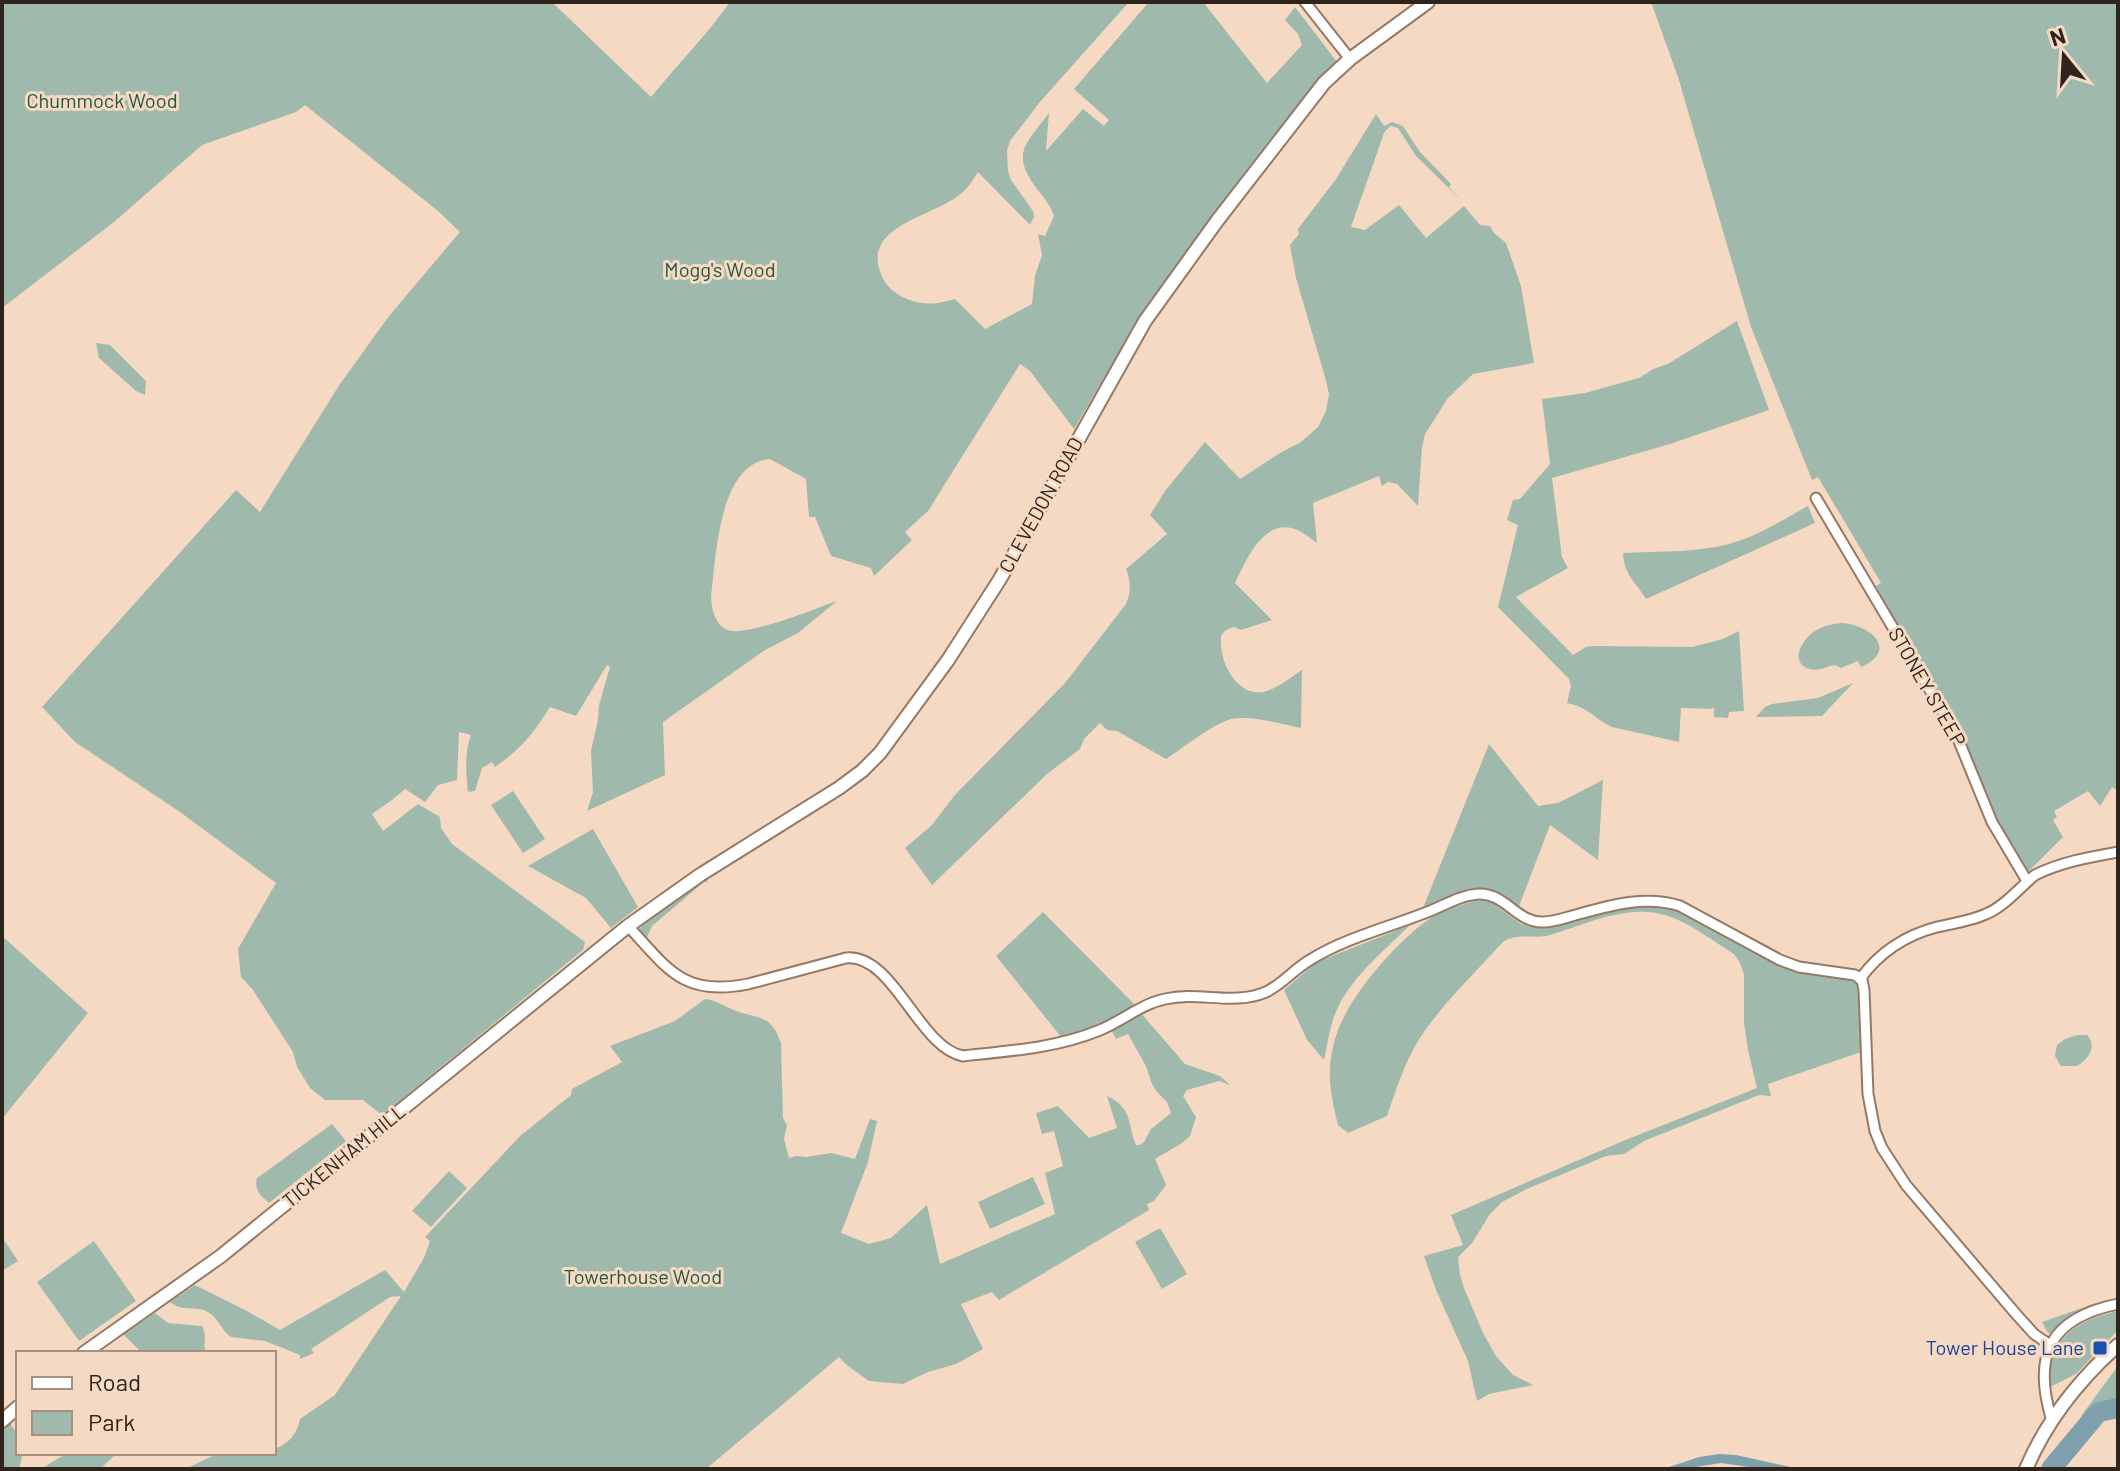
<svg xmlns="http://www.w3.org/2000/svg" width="2120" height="1471" viewBox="0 0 2120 1471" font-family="Barlow,sans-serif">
<rect width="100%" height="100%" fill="#f6d9c3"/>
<!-- green -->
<path fill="#9fbaac" d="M 2,2 L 552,2 L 651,97 C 677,65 706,36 730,2 L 1129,2 L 1039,103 L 1010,141 L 1007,151 L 1008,171 L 1011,180 L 1033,211 L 1034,217 L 1030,225 L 978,172 C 972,181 967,190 958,196 C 930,217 862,227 881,274 C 886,287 895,294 907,299 C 925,306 938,304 955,299 L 985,329 L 1032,304 L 1035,276 L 1042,255 L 1038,234 L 1045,236 L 1054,216 C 1051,206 1044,198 1037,189 C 1010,153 1026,144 1049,113 L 1046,151 L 1083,109 L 1104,126 L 1109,120 L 1074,89 L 1149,2 L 1203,2 L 1267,83 L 1302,45 L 1298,34 L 1285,20 L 1295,7 L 1337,62 L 1304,98 L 1261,151 L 1186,251 L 1139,318 L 1074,429 L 1030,371 L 1020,364 L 928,511 L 905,532 L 912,540 L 874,576 L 871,568 L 831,556 L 815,517 L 809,517 L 806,479 L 770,459 C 718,463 716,559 711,597 C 712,611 716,629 732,631 C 752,634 815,609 837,601 L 798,633 L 765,650 L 663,722 L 665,775 L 587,811 L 593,792 L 591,751 L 598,720 L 599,705 L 610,667 L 607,665 L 576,716 L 550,707 C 532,735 523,747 495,767 L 492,762 L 482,768 L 475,791 L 468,792 C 466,772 464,754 471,735 L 459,732 L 457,780 L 438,785 L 425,802 L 405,789 L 392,800 L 372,814 L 383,831 L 418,804 L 440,817 L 441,828 L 452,844 L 585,942 L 583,950 L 386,1112 L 379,1113 L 363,1100 L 325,1100 L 310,1088 L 297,1067 L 293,1052 L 253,990 L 241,977 L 238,949 L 276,883 L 180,812 L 75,742 L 42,707 L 236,490 L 260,512 L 340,384 L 389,316 L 460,232 L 438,211 L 305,105 L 296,112 L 202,145 L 114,222 L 2,308 Z
M 1651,2 L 2118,2 L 2118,791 L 2112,787 L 2100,806 L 2088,791 L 2054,811 L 2057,817 L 2053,820 L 2063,837 L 2030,870 L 2027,871 L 2005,839 L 1988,805 L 1960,730 L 1914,658 L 1876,586 L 1881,583 L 1818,477 L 1812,480 L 1751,327 L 1678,77 Z
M 1376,114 L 1384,126 L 1392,122 L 1403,126 L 1420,152 L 1451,184 L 1449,187 L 1462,201 L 1416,156 L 1398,128 L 1391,126 L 1386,130 L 1384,133 L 1351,227 L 1365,230 L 1399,205 L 1426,238 L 1464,206 L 1480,225 L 1490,226 L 1494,233 L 1506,243 L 1521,286 L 1534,363 L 1473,374 L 1448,398 L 1425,434 L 1422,447 L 1418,506 L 1397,484 L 1388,482 L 1382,486 L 1379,476 L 1313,503 L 1317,543 C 1310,538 1303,532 1295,529 C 1263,518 1246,561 1235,583 L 1272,620 L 1241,630 L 1234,627 C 1230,628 1225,630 1223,633 C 1220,637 1221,641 1221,645 C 1222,666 1238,696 1263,692 C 1277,689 1290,678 1302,670 L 1301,728 C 1281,724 1251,715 1231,719 C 1213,724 1183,748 1166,759 L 1117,731 L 1107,730 L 1100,723 L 1084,739 L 1080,749 L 1047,774 L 932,885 L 905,848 L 932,825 L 954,796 L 1065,683 L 1126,604 C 1131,592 1131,582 1126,569 L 1167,534 L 1150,515 L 1165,491 L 1205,442 L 1240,479 L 1280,453 L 1301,442 L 1318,427 L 1326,411 L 1329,394 L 1325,377 L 1296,278 L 1290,245 L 1299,234 L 1298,229 L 1336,179 Z
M 1737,321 L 1769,410 L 1670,444 L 1552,478 L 1562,557 L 1568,568 L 1516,597 L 1573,655 L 1586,647 L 1593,646 L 1692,647 L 1723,639 L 1739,631 L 1744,711 L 1729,712 L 1728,718 L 1714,717 L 1714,707 L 1712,709 L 1681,708 L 1679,742 L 1612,727 C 1593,718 1590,708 1567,703 L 1571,686 L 1569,679 L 1498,607 L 1518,525 L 1507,520 L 1513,500 L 1520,499 L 1550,464 L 1542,399 L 1585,393 L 1639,378 L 1653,369 L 1668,364 Z
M 96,343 L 110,345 L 146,381 L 145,395 L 136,391 L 99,358 Z
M 1808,506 L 1815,523 L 1646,599 C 1635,581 1624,575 1623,553 C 1657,551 1703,553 1735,542 C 1761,534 1784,519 1808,506 Z
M 1842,623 C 1871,625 1899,650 1861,667 L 1858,661 L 1841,668 L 1835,665 C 1827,666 1818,672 1810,669 C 1787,663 1804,636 1817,630 C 1825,625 1834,624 1842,623 Z
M 1853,683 L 1822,716 L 1756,717 L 1765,707 L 1772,704 L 1818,698 Z
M 1489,744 L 1538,806 L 1558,803 L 1603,780 L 1598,860 L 1550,825 L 1518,909 C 1511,904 1504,897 1497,893 C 1473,879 1445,898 1423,908 Z
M 513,791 L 545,839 L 523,853 L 491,805 Z
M 593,829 L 638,907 L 611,928 L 586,898 L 528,866 Z
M 705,879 L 708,882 L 704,882 L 652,926 L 647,937 L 649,942 L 642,934 L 640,929 L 642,924 Z
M 1480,900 L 1489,901 L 1521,924 L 1539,928 L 1619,907 L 1653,904 L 1678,909 L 1749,950 L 1783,966 L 1803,973 L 1857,980 L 1861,1052 L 1768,1084 L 1771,1096 L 1759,1095 L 1644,1141 L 1624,1154 L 1606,1156 L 1527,1189 L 1502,1202 L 1490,1214 L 1472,1243 L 1458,1257 L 1460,1275 L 1464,1288 L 1483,1333 L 1496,1356 L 1513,1375 L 1533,1385 L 1489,1394 L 1477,1401 L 1468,1361 L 1436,1290 L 1424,1256 L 1463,1245 L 1451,1215 L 1623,1141 L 1757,1088 L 1748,1050 L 1744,1023 L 1744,974 L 1739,961 L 1734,954 C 1715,942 1696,928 1676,919 C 1633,900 1591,923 1550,935 C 1533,940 1518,932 1503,942 C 1474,974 1441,1005 1418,1041 C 1404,1064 1396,1090 1387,1116 L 1348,1133 L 1338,1125 C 1333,1103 1327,1080 1331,1058 C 1333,1044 1337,1030 1344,1017 C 1359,985 1408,929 1439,913 C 1453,907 1466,903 1480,900 Z
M 1043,912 L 1135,1005 L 1103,1022 L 1062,1038 L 996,956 Z
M 1410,925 C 1386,949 1355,974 1339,1005 C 1330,1022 1328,1042 1324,1060 L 1307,1040 L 1284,990 L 1317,962 Z
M 2,936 L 88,1013 L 2,1119 Z
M 705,999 C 717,1001 720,1004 729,1008 C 755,1020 770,1011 781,1043 L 783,1118 L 787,1125 L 784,1139 L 789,1158 L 797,1156 L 806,1157 L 831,1153 L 855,1159 L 870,1119 L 877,1121 L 868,1162 L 841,1233 L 869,1244 L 891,1238 L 927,1205 L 940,1264 L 1055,1214 L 1045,1173 L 1063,1166 L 1054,1131 L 1042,1134 L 1036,1113 L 1058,1106 L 1089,1138 L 1117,1128 L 1107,1096 C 1133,1108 1127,1123 1136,1145 L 1140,1145 L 1144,1142 L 1151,1129 L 1171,1113 L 1167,1102 L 1157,1092 L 1152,1084 L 1146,1066 L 1128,1034 L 1116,1039 L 1111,1029 L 1140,1012 L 1185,1064 L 1220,1076 L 1230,1085 L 1219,1081 L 1187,1090 L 1183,1096 L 1196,1117 L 1190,1136 L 1182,1143 L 1155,1159 L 1166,1185 L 1154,1201 L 1147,1204 L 1149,1210 L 999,1300 L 992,1292 L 961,1304 L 983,1349 L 956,1364 L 928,1372 L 903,1384 L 869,1381 L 848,1366 L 839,1357 L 706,1469 L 185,1469 L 219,1453 L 274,1453 L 274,1449 C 289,1444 297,1434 300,1419 L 335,1395 L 401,1296 L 390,1297 L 311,1349 L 314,1353 L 300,1359 L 300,1355 L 265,1341 L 231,1337 C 222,1331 218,1318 208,1312 C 196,1305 184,1313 170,1302 L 195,1285 L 247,1311 L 280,1330 L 385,1270 L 404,1292 L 424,1258 L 430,1241 L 425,1237 L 520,1136 L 571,1095 L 572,1089 L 622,1062 L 610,1046 L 675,1021 Z
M 2078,1035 L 2087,1035 C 2098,1047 2088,1059 2077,1066 L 2061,1066 L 2055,1056 L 2057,1045 L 2065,1039 Z
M 332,1124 L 346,1141 L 269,1203 C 260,1195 254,1190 257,1178 Z
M 449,1171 L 467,1188 L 431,1227 L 412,1211 Z
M 1033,1177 L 1045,1204 L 990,1229 L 978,1202 Z
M 1160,1228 L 1187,1274 L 1162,1289 L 1135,1242 Z
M 2,1237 L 18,1261 L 2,1271 Z
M 94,1241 L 136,1301 L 79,1341 L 37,1282 Z
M 2096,1303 L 2070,1317 L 2051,1333 L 2048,1333 L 2042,1322 Z
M 2118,1311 L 2118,1330 L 2076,1374 L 2050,1387 C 2048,1338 2075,1321 2118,1311 Z
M 155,1313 L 168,1323 L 202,1326 C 208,1335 202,1344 206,1353 L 142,1353 L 123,1334 Z
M 2118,1366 L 2118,1410 L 2103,1411 L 2081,1416 Z
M 10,1423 L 18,1435 L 18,1453 L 23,1453 L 19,1469 L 2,1469 L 2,1431 Z
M 67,1453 L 117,1453 L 100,1469 L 41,1469 Z"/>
<!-- water -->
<path fill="#7ea1ad" d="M 1719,1454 L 1736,1455 L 1800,1469 L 1762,1469 L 1721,1463 L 1683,1469 L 1663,1469 L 1699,1457 Z"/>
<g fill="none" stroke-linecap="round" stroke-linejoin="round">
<!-- river -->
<path stroke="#7ea1ad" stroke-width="20" d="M 2051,1469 L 2096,1415 L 2099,1412 L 2118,1408"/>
<defs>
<path id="minor" d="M 1305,2 L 1350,59
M 1816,498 L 1956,734 L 1992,822 L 2027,881
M 628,926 C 668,969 683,997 748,984 L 846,958 C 893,953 919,1048 963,1056 C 1008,1051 1057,1048 1100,1030 C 1122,1021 1141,1004 1165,999 C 1199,991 1233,1006 1266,992 C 1283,984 1294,969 1310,960 C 1343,939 1386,928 1422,914 C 1440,908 1459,895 1479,894 C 1505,893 1517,923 1543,922 C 1555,922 1567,917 1579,914 C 1611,905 1647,895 1680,906 L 1780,960 L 1799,967 L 1855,975 L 1862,980 L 1864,990 L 1868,1094 L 1875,1131 L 1882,1148 L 1906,1185 L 2016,1314 L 2034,1334 L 2050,1345
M 1860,979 C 1879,953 1906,935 1937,927 C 1954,923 1971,921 1986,914 C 2005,906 2019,888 2035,875 C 2061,862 2090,857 2118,852
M 2052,1421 C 2032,1356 2049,1318 2118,1304"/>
<path id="secondary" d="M 84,1353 L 221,1256 L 628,926 L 700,875 L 839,788 L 862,771 L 880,753 L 948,660 L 1000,579 L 1145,321 L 1217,221 L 1324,83 L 1350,59 L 1428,2
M 2,1421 L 18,1407
M 2026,1469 C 2046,1422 2080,1379 2118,1345"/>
</defs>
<!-- minor casing -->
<use href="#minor" stroke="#947a66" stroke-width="13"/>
<!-- secondary casing -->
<use href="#secondary" stroke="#947a66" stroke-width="16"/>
<!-- minor -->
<use href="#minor" stroke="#fff" stroke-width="9"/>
<!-- secondary -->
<use href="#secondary" stroke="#fff" stroke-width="12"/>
</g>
<!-- markers -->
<rect fill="#1a4fb4" stroke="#f6d9c3" stroke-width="3" x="2092" y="1340" width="16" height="16" rx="4"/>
<g text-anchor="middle" stroke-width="6" stroke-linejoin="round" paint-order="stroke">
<!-- park labels -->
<g font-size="20" fill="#215941" stroke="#f6d9c3">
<text x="102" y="108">Chummock Wood</text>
<text x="720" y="277">Mogg's Wood</text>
<text x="643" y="1284">Towerhouse Wood</text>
</g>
<!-- street labels -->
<g font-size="20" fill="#2f241c" stroke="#f6d9c3">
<text transform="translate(1041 505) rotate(-61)" y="7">CLEVEDON ROAD</text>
<text transform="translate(1927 687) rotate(60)" y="7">STONEY STEEP</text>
<text transform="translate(344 1156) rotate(-39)" y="7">TICKENHAM HILL</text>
</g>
<!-- transit labels -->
<g font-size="20" fill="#164399" stroke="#f6d9c3" text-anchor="end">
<text x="2084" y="1355">Tower House Lane</text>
</g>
</g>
<!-- border -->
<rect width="2120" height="1471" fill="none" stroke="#2f241c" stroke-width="8"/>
<!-- legend -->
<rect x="16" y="1351" width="260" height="104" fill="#f6d9c3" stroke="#a69180" stroke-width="2"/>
<rect x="32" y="1377" width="40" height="12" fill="#ffffff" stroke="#a69180" stroke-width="2"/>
<text x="88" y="1391" font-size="24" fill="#2f241c">Road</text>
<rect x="32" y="1411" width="40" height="24" fill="#9fbaac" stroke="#a69180" stroke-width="2"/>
<text x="88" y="1431" font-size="24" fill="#2f241c">Park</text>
<!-- north arrow -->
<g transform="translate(2064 56) rotate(342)" stroke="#f6d9c3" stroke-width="6" paint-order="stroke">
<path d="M0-6L14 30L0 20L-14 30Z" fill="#2f241c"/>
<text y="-12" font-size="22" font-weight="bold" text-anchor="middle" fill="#2f241c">N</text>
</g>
</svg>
